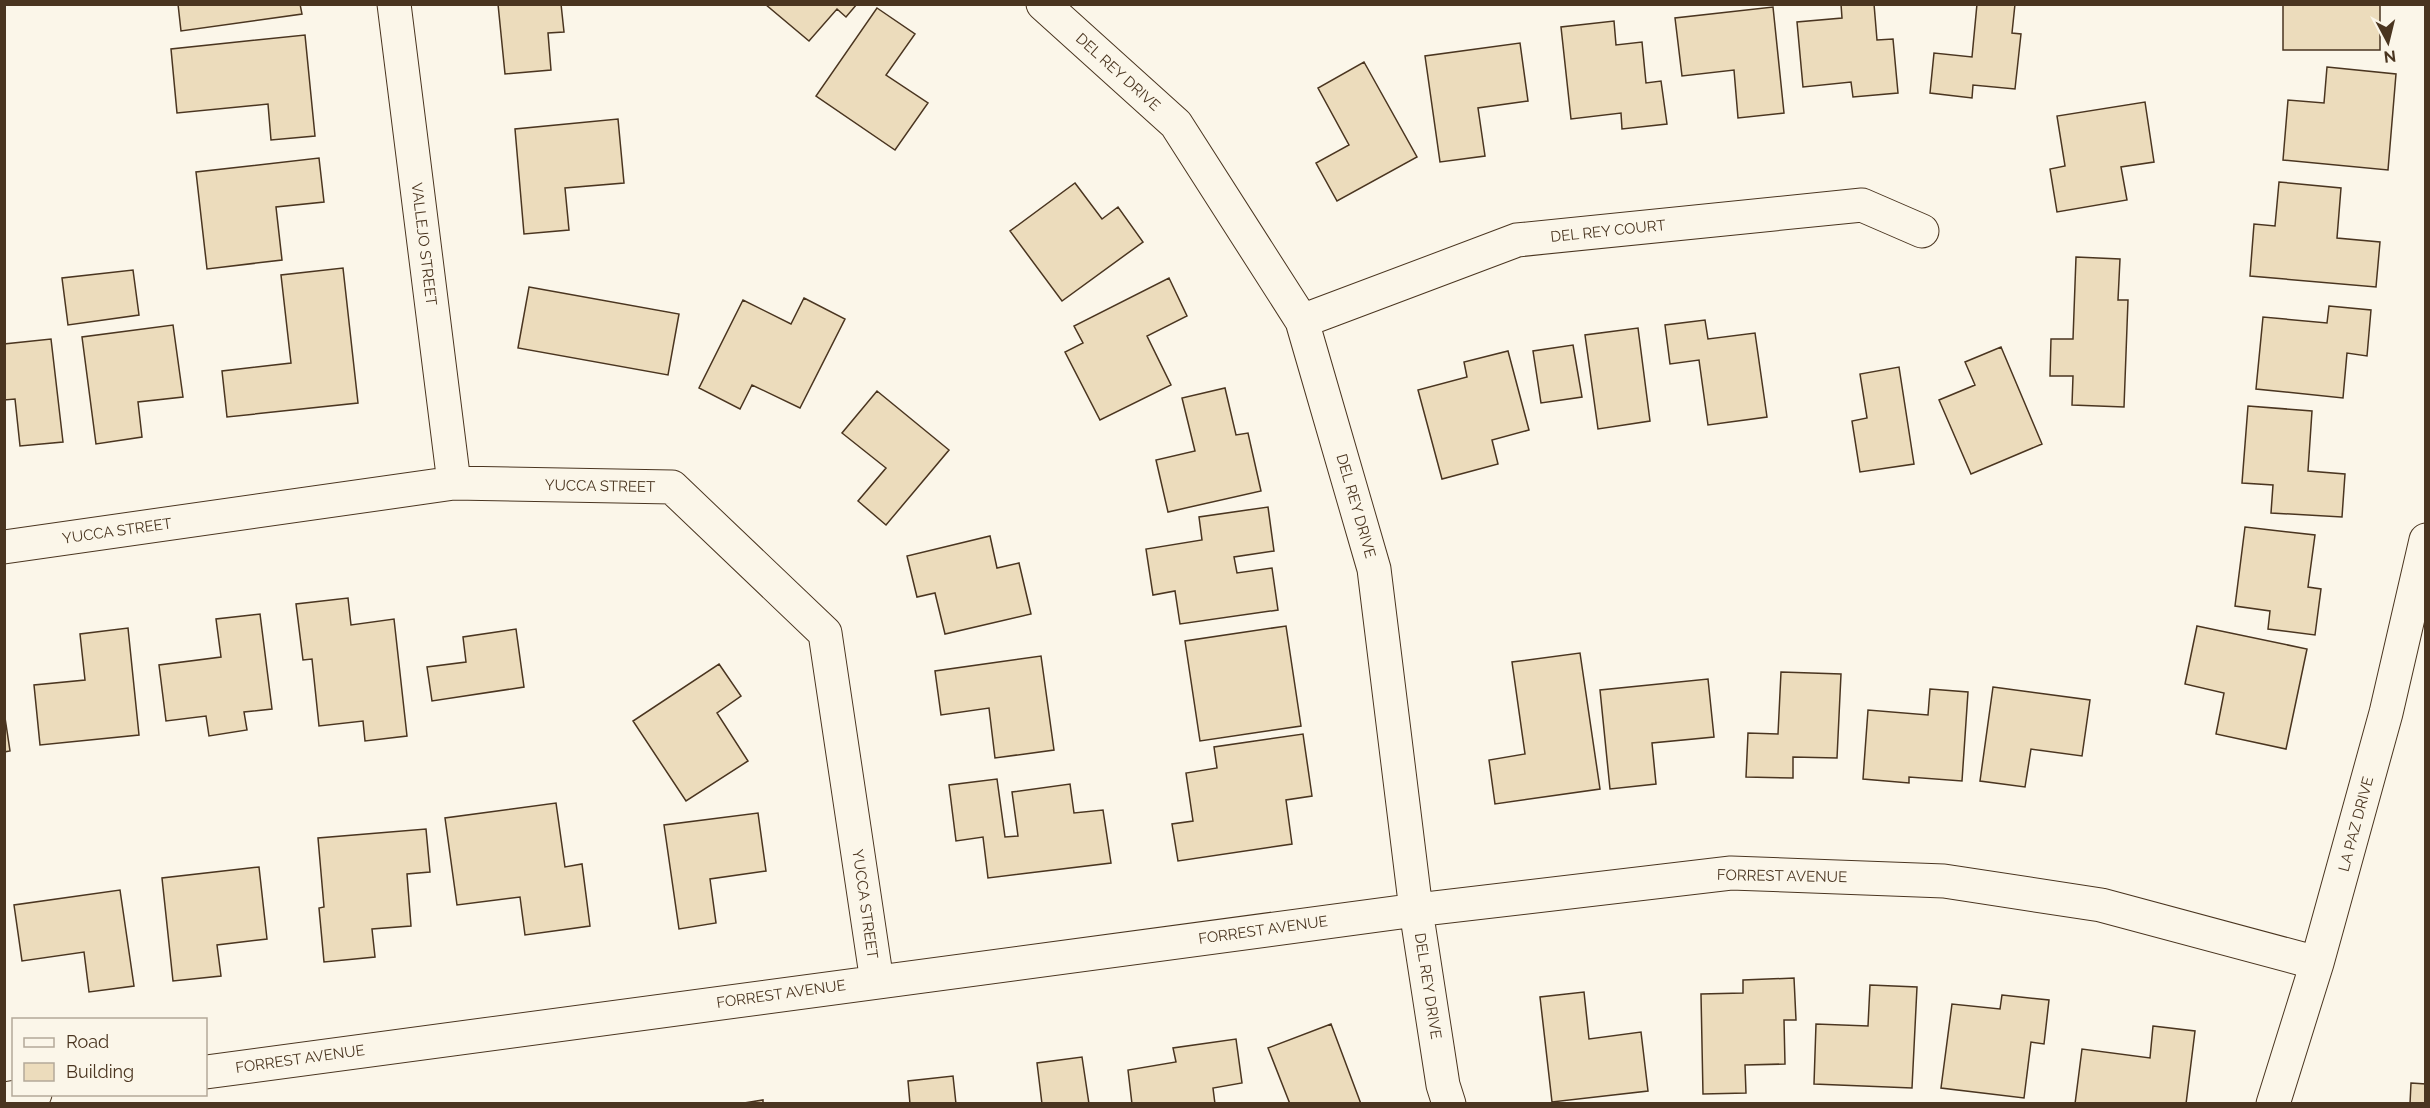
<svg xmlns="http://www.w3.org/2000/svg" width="2430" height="1108" viewBox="0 0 2430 1108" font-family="Raleway,sans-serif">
<rect width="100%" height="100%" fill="#fbf6e9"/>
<!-- building -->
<path fill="#ecdcbc" stroke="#4a3520" stroke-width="1.5" d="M 178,4 L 300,4 L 302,14 L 181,31 Z
M 498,4 L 561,4 L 564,32 L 548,33 L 551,70 L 505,74 Z
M 765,4 L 857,4 L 846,17 L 837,9 L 809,41 Z
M 1841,4 L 1874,4 L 1877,40 L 1893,39 L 1898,93 L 1853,97 L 1851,82 L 1803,87 L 1797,22 L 1842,18 Z
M 1977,4 L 2015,4 L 2012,33 L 2021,34 L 2015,89 L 1973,85 L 1972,98 L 1930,93 L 1934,53 L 1972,57 Z
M 2283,4 L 2399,4 L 2399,5 L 2380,5 L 2380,50 L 2283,50 Z
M 1773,7 L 1784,113 L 1738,118 L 1734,70 L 1682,76 L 1675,18 Z
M 877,8 L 915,34 L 886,75 L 928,103 L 895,150 L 816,96 Z
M 1614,21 L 1616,45 L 1642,42 L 1646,83 L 1661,81 L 1667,124 L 1622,129 L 1621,113 L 1571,119 L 1561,27 Z
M 305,35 L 315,136 L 271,140 L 268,104 L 177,113 L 171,49 Z
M 1520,43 L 1528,101 L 1478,108 L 1485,156 L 1440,162 L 1425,56 Z
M 1364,62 L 1417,157 L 1337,201 L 1316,163 L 1349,145 L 1318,88 Z
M 2327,67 L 2396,74 L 2388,170 L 2283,160 L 2288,100 L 2324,103 Z
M 2145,102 L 2154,162 L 2121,167 L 2127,200 L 2057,212 L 2050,169 L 2065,166 L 2057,116 Z
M 618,119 L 624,183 L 565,188 L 569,230 L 524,234 L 515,129 Z
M 319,158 L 324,202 L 276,207 L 282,260 L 207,269 L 196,172 Z
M 2279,182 L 2341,188 L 2337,238 L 2380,242 L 2376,287 L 2250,276 L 2254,224 L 2275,226 Z
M 1075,183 L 1102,219 L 1118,207 L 1143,242 L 1062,301 L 1010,231 Z
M 2076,257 L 2120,259 L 2118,300 L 2128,300 L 2124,407 L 2072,405 L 2073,376 L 2050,376 L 2051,339 L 2073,339 Z
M 343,268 L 358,403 L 227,417 L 222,371 L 291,363 L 281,275 Z
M 133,270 L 139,315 L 68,325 L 62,278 Z
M 1169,278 L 1187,316 L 1147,336 L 1171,385 L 1100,420 L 1065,352 L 1083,343 L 1074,326 Z
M 529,287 L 679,314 L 668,375 L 518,348 Z
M 804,298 L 845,319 L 800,408 L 752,385 L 740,409 L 699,388 L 743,300 L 791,324 Z
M 2329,306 L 2371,310 L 2367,356 L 2347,353 L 2343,398 L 2256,389 L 2263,317 L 2327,323 Z
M 1705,320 L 1708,339 L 1755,333 L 1767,417 L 1708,425 L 1699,360 L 1670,364 L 1665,325 Z
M 173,325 L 183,397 L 138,402 L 142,437 L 96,444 L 82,337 Z
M 1638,328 L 1650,421 L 1598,429 L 1585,335 Z
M 51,339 L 63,442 L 20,446 L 15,399 L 4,400 L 4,344 Z
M 1573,345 L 1582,397 L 1541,403 L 1533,351 Z
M 2001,347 L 2042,444 L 1971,474 L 1939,400 L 1975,385 L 1965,362 Z
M 1508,351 L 1529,430 L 1492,440 L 1498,464 L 1442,479 L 1418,390 L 1467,377 L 1464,362 Z
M 1899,367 L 1914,464 L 1860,472 L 1852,421 L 1867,418 L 1860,374 Z
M 1225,388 L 1236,435 L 1248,433 L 1261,491 L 1168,512 L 1156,460 L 1195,451 L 1182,398 Z
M 877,391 L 949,450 L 886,525 L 858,501 L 886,468 L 842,433 Z
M 2248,406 L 2312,411 L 2308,471 L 2345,474 L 2342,517 L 2271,513 L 2273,485 L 2242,483 Z
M 1268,507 L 1274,551 L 1234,557 L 1237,573 L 1272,568 L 1278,610 L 1180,624 L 1175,591 L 1153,595 L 1146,549 L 1202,540 L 1199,517 Z
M 2245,527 L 2315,535 L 2308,587 L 2321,589 L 2315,635 L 2268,629 L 2270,611 L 2235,606 Z
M 990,536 L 997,568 L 1019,563 L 1031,614 L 945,634 L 935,593 L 917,597 L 907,556 Z
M 348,598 L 351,625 L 394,619 L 407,736 L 365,741 L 363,721 L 319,726 L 312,659 L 303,660 L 296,604 Z
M 260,614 L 272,709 L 244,712 L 247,730 L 209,736 L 206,716 L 166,721 L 159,665 L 221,657 L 216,619 Z
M 1286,626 L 1301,726 L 1200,741 L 1185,641 Z
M 2197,626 L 2307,649 L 2286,749 L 2216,734 L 2224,693 L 2185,684 Z
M 128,628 L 139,735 L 40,745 L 34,685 L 85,680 L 80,634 Z
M 516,629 L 524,687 L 432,701 L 427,667 L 466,662 L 463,637 Z
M 1580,653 L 1600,789 L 1495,804 L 1489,760 L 1525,754 L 1512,662 Z
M 1041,656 L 1054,750 L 995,758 L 989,708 L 941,715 L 935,671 Z
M 719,664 L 741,696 L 717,713 L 748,761 L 686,801 L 633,721 Z
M 1781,672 L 1841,674 L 1837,758 L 1793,757 L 1793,778 L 1746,777 L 1748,733 L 1778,734 Z
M 1708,679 L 1714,737 L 1652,743 L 1656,784 L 1610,789 L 1600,690 Z
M 1993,687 L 2090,700 L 2082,756 L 2031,749 L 2025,787 L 1980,781 Z
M 1930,689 L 1968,692 L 1962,781 L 1909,777 L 1909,783 L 1863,779 L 1868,710 L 1928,715 Z
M 4,711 L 10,751 L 4,752 Z
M 1303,734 L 1312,796 L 1286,800 L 1292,844 L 1178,861 L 1172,824 L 1193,821 L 1186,773 L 1217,768 L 1214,747 Z
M 997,779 L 1005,837 L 1018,836 L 1012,792 L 1070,784 L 1074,813 L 1103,810 L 1111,863 L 988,878 L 983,837 L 956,841 L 949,785 Z
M 556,803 L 565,867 L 582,864 L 590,926 L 525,935 L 520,897 L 457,905 L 445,818 Z
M 758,813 L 766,871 L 710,879 L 716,923 L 679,929 L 664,825 Z
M 426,829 L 430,872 L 407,874 L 411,926 L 372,929 L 375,957 L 324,962 L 319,908 L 324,907 L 318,838 Z
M 259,867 L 267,939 L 217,945 L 221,976 L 173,981 L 162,878 Z
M 120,890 L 134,986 L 89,992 L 84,952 L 22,961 L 14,905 Z
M 1794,978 L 1796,1020 L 1784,1020 L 1785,1064 L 1745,1065 L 1746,1093 L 1703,1094 L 1701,994 L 1743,993 L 1743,980 Z
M 1870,985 L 1917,987 L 1912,1088 L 1814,1084 L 1816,1024 L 1868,1026 Z
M 1584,992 L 1589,1039 L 1641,1032 L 1648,1091 L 1552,1102 L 1540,997 Z
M 2002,995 L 2049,1000 L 2044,1044 L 2031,1042 L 2024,1098 L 1941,1088 L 1952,1004 L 2000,1009 Z
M 1331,1024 L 1361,1104 L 1290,1104 L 1268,1048 Z
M 2153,1026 L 2195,1031 L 2186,1104 L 2075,1104 L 2082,1049 L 2150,1058 Z
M 1236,1039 L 1242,1083 L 1213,1088 L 1215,1104 L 1132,1104 L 1128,1070 L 1176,1062 L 1173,1048 Z
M 1082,1057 L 1089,1104 L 1042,1104 L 1037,1063 Z
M 953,1076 L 956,1104 L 910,1104 L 908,1081 Z
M 2411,1083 L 2426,1084 L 2426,1104 L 2410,1104 Z
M 763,1100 L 763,1104 L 738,1104 Z"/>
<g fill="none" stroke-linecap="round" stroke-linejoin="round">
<defs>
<path id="minor" d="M 394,4 L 454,483
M 1043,4 L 1176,124 L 1302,321 L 1374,569 L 1416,910 L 1443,1085 L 1449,1104
M 1302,321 L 1517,240 L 1862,205 L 1922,231
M 4,547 L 454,483 L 672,487 L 825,633 L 877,982
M 206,1072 L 1416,910 L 1731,873 L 1944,881 L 2101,905 L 2317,963
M 4,1099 L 35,1094
M 2273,1104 L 2317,963 L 2386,713 L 2426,540"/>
</defs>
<!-- minor casing -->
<use href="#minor" stroke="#4a3520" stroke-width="35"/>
<!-- minor -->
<use href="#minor" stroke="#fbf6e9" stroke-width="33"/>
</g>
<g text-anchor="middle" stroke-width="4.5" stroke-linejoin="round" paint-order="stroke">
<!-- street labels -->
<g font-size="15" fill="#4a3520" stroke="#fbf6e9">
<text transform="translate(1118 72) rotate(42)" y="5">DEL REY DRIVE</text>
<text transform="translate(1608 231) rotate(-6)" y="5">DEL REY COURT</text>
<text transform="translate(424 244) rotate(83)" y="5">VALLEJO STREET</text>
<text transform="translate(600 486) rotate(1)" y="5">YUCCA STREET</text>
<text transform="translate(1356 506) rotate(74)" y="5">DEL REY DRIVE</text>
<text transform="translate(117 531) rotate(-8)" y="5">YUCCA STREET</text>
<text transform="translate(2356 824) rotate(-75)" y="5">LA PAZ DRIVE</text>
<text transform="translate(1782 876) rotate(1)" y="5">FORREST AVENUE</text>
<text transform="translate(865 904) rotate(82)" y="5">YUCCA STREET</text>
<text transform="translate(1263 930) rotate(-8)" y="5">FORREST AVENUE</text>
<text transform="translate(1428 986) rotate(81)" y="5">DEL REY DRIVE</text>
<text transform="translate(781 994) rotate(-8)" y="5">FORREST AVENUE</text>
<text transform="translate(300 1059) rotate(-8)" y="5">FORREST AVENUE</text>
</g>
</g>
<!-- border -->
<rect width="2430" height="1108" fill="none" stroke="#4a3520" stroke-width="12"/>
<!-- legend -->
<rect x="12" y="1018" width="195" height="78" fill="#fbf6e9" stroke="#b4a999" stroke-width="1.5"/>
<rect x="24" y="1038" width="30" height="9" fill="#fbf6e9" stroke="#b4a999" stroke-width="1.5"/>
<text x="66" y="1048" font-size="18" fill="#4a3520">Road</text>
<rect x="24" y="1063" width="30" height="18" fill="#ecdcbc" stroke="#b4a999" stroke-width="1.5"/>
<text x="66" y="1078" font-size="18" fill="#4a3520">Building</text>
<!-- north arrow -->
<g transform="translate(2388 42) rotate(173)" stroke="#fbf6e9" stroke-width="4.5" paint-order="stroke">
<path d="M0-4.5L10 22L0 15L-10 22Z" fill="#4a3520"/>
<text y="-9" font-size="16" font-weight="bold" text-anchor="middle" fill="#4a3520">N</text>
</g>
</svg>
